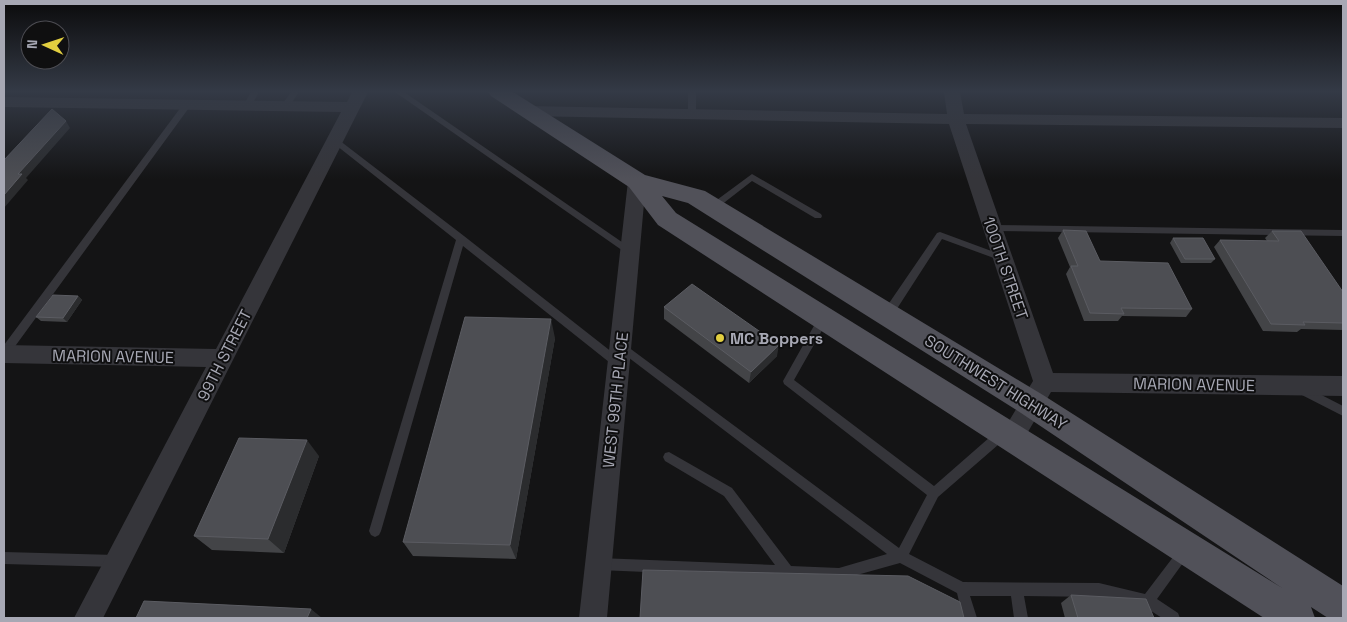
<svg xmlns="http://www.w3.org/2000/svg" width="1347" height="622" viewBox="0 0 1347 622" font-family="'Space Grotesk',sans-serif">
<rect width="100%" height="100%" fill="#141415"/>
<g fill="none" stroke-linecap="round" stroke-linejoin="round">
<!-- lane -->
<path fill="#35353a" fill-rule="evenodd" d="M 251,92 L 259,92 L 250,108 L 244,108 L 243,106 Z
M 291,92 L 299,92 L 288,108 L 282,108 L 281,106 Z
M 395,92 L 404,92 L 632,249 L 634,251 L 632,253 L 626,253 Z
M 688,92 L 696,92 L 696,113 L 692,115 L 688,113 Z
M 184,103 L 187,103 L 191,105 L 8,356 L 4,357 L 4,345 Z
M 335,137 L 464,236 L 622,360 L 623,363 L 622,366 L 618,367 L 614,366 L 463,246 L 381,531 L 379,535 L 375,537 L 371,535 L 369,531 L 456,240 L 332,142 L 332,138 Z
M 752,174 L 821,214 L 822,216 L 821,218 L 815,218 L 752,181 L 716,209 L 710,209 L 709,207 L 710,205 Z
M 992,225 L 1343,230 L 1343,236 L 992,231 L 987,228 Z
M 940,232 L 1005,256 L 1007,258 L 1002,261 L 942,239 L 891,318 L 883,318 L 882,315 L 883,312 L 937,233 Z
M 824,314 L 828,315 L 829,318 L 794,380 L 934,486 L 998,430 L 1002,429 L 1006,430 L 1008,434 L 1006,438 L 938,497 L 909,554 L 963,582 L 1099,583 L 1145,594 L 1180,548 L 1184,546 L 1188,548 L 1190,552 L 1188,556 L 1157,599 L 1178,613 L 1180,618 L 1162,618 L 1145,607 L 1099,597 L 1024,596 L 1028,618 L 1014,618 L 1011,596 L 970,596 L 977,618 L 963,618 L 957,593 L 900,563 L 839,580 L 599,570 L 594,568 L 593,564 L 594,560 L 599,558 L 775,565 L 724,496 L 665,461 L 663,457 L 665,453 L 669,452 L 732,488 L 791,566 L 839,568 L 887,554 L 616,348 L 615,345 L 616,342 L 620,341 L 899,548 L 927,495 L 784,384 L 783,381 L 820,315 Z
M 1300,384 L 1343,406 L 1343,416 L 1296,392 L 1295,389 L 1296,386 Z
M 4,552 L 116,555 L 121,557 L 122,561 L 121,565 L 116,567 L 4,564 Z"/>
<!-- street -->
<path fill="#35353a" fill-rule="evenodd" d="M 352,92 L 368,92 L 103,618 L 74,618 L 206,367 L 4,363 L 4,345 L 216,349 L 341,112 L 4,107 L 4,97 L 347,102 Z
M 944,92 L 960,92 L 964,114 L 1343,118 L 1343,128 L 966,124 L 1053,373 L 1343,376 L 1343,396 L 1051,392 L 1021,444 L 1012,447 L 1003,444 L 1000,436 L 1033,381 L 949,124 L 527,116 L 521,115 L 519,111 L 521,107 L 527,106 L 947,114 Z
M 637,175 L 643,177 L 646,181 L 607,618 L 579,618 L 628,181 L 631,177 Z"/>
<!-- primary -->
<path fill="#515159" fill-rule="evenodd" d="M 488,92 L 513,92 L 645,175 L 705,191 L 1043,395 L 1343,586 L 1343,618 L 1328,618 L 1311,607 L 1315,618 L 1264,618 L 658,225 L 629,187 L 491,96 ZM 662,196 L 688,203 L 1021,413 L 1282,588 L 676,213 Z"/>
</g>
<!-- wall -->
<path fill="#434447" d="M 1063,230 L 1100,261 L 1192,309 L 1186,317 L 1122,316 L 1118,321 L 1084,321 L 1066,274 L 1070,267 L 1058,238 Z
M 1272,231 L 1343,292 L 1343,330 L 1301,329 L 1297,332 L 1263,331 L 1214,247 L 1220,240 L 1267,241 L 1265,238 Z
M 1173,238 L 1215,259 L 1211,263 L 1181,263 L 1170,243 Z
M 78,296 L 82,300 L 67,322 L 41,321 L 36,317 Z
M 664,307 L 777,356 L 749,383 L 664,319 Z
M 555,338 L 516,559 L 413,556 L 403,542 Z
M 319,456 L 284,553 L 212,550 L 194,536 Z
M 1071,595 L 1154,618 L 1065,618 L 1061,603 Z"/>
<!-- shaded-wall -->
<path fill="#2b2c2e" d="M 66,121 L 70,128 L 26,178 L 28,180 L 4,208 L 4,195 L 18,174 Z
M 78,296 L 82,300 L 67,322 L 63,318 Z
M 551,319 L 555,338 L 516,559 L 510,545 Z
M 779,345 L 777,356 L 749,383 L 751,372 Z
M 307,440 L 319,456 L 284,553 L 268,539 Z
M 311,609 L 322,618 L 307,618 Z"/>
<!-- building -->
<path fill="#4d4e53" stroke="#5b5c62" d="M 52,109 L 66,121 L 18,174 L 22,174 L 4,195 L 4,160 Z
M 1063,230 L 1086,231 L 1100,261 L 1168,263 L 1192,309 L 1121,308 L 1124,314 L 1090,313 L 1071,266 L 1078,266 Z
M 1272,231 L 1301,231 L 1343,292 L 1343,323 L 1303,322 L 1305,325 L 1271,324 L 1220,240 L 1279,241 Z
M 1173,238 L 1203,238 L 1215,259 L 1185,259 Z
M 692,284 L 779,345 L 751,372 L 664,307 Z
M 53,295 L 78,296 L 63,318 L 36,317 Z
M 465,317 L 551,319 L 510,545 L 403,542 Z
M 239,438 L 307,440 L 268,539 L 194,536 Z
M 643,570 L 908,576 L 960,602 L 964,618 L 640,618 Z
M 1071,595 L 1146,599 L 1154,618 L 1078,618 Z
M 144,601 L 311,609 L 307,618 L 136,618 Z"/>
<!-- sky -->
<linearGradient id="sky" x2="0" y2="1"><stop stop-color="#0b0b0c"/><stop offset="0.51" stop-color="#343a46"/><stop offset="1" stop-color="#343a46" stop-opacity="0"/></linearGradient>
<rect width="1347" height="179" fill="url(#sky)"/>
<!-- markers -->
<circle fill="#e1ce40" stroke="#0f0f10" stroke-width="2" cx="720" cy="338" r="5"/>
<g text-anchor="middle" stroke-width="4" stroke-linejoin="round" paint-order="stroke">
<!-- street labels -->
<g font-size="16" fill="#a7a8b4" stroke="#0f0f10">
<text transform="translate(1006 268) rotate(71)" y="6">100TH STREET</text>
<text transform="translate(224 355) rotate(-63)" y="6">99TH STREET</text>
<text transform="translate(113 356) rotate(1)" y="6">MARION AVENUE</text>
<text transform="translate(996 382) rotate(32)" y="6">SOUTHWEST HIGHWAY</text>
<text transform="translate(1194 384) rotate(1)" y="6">MARION AVENUE</text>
<text transform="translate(615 400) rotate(-84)" y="6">WEST 99TH PLACE</text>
</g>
<!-- poi labels -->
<g font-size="16" font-weight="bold" fill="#a7a8b4" stroke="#0f0f10" text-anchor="start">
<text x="730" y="344">MC Boppers</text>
</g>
</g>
<!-- border -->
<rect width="1347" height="622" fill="none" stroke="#a7a8b4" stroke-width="10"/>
<!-- north arrow -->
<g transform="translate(45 45) rotate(273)"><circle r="24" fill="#0f0f10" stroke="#4c4c52"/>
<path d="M0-4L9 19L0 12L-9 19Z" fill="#e1ce40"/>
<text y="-8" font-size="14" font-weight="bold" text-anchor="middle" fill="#a7a8b4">N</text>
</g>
</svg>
